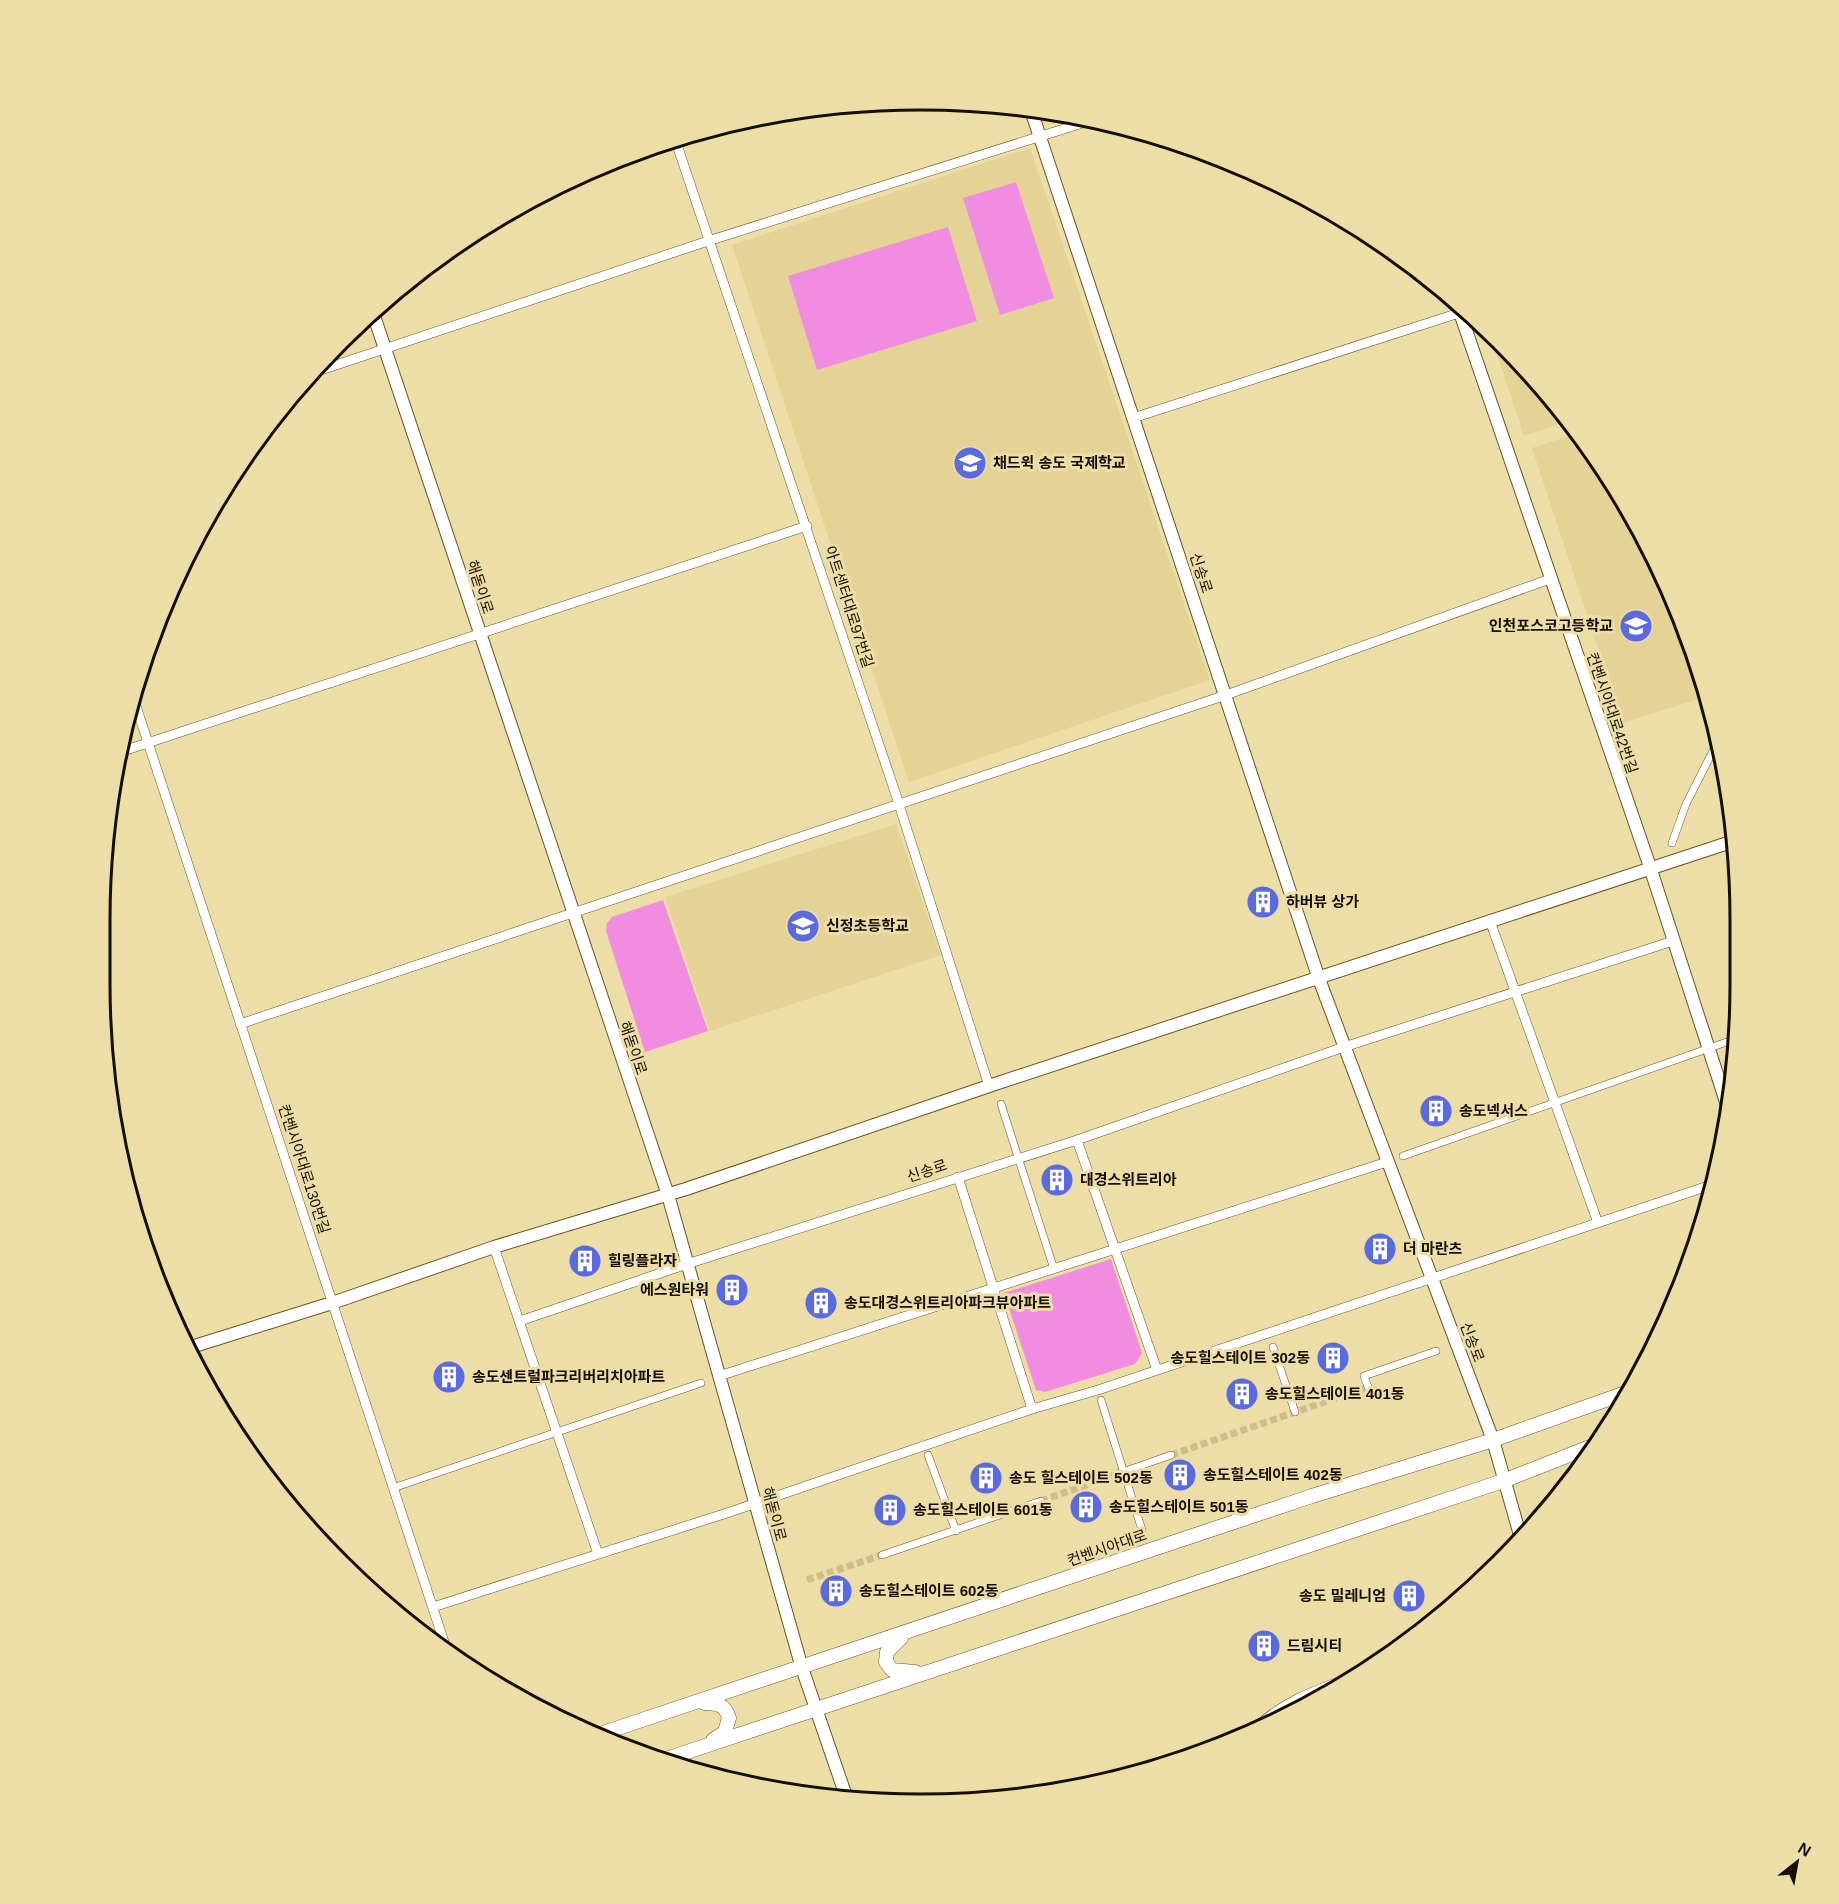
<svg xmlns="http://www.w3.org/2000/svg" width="1839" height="1904" viewBox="0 0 1839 1904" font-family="Arial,'Noto Sans KR',sans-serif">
<rect width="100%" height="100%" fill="#eddda7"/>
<!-- built -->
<path fill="#e5d395" d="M 1030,148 L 1210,680 L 909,782 L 732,245 Z
M 1491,336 L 1570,420 L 1524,436 Z
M 1578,433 L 1655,556 L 1708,696 L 1623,723 L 1532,448 Z
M 896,824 L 941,955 L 710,1031 L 665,897 Z"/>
<!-- park -->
<path fill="#f08de0" d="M 1016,182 L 1054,298 L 1000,315 L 963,198 Z
M 948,227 L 977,321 L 817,370 L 788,276 Z
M 663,900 L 708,1031 L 645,1052 L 606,931 L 607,923 L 612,917 Z
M 1111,1259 L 1142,1353 L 1135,1364 L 1045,1392 L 1036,1390 L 1004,1293 Z"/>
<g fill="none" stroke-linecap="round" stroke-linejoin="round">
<!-- pedestrian-tunnel -->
<path stroke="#cdbe8e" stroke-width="7" stroke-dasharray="7 3.5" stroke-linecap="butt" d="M 1171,1455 L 1368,1387
M 1041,1501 L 1117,1474
M 807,1580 L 882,1555"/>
<defs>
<path id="pedestrian" d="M 1672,843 L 1686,804 L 1718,741
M 1001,1104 L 1054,1269
M 1403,1156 L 1738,1038
M 1273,1347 L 1295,1412
M 1368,1387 L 1364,1376 L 1436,1351
M 1101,1400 L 1142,1530
M 928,1455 L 956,1531
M 1117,1474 L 1171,1455
M 393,1488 L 701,1383
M 882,1555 L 1041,1501"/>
<path id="minor" d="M 675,139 L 895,792 L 989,1086
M 306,375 L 708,241 L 1089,121
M 1133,418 L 1459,313
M 133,697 L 447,1651
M 120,752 L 807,526
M 1490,921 L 1598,1223
M 240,1024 L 1226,695 L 1550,579
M 1077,1140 L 1157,1370
M 958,1177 L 1032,1409
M 494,1247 L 598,1554
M 520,1321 L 687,1264 L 1077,1140 L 1344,1047 L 1673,941
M 719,1376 L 1387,1162
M 433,1607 L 730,1512 L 1032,1409 L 1098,1390 L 1714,1184
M 1253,1731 C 1280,1702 1316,1690 1352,1677"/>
<path id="tertiary" d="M 1030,107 L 1319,979 L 1493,1440 L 1520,1535
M 1455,298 L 1650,867 L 1727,1105
M 373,313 L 668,1195 L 802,1668 L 847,1799
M 188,1348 L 332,1303 L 494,1247 L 686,1189 L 995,1084 L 1734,841"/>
<path id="secondary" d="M 901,1638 L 887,1652 L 886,1662 L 892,1670 L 915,1672
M 704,1703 C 716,1703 725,1704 729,1718 L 725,1732 L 713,1740
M 597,1735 L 1312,1496 L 1493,1440 L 1628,1392
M 657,1762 L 1503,1481 L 1595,1445"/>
</defs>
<!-- pedestrian casing -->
<use href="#pedestrian" stroke="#655624" stroke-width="8"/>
<!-- minor casing -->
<use href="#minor" stroke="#655624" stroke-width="10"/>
<!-- tertiary casing -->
<use href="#tertiary" stroke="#655624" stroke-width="14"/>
<!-- secondary casing -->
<use href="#secondary" stroke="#655624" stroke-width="15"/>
<!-- pedestrian -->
<use href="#pedestrian" stroke="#fff" stroke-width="7"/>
<!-- minor -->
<use href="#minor" stroke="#fff" stroke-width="9"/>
<!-- tertiary -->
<use href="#tertiary" stroke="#fff" stroke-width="12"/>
<!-- secondary -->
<use href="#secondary" stroke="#fff" stroke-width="14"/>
</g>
<!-- icons -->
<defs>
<symbol id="school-disc" viewBox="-11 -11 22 22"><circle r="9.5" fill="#5a6be1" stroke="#eddda7"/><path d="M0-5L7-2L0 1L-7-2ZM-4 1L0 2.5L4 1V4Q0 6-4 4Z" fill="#fff"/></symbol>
<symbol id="building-disc" viewBox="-11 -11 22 22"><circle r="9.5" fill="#5a6be1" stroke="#eddda7"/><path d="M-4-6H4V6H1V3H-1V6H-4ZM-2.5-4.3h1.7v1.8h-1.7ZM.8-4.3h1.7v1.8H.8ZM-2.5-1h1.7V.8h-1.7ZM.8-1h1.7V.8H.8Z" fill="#fff"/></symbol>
</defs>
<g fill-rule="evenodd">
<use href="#school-disc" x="951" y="444" width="38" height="38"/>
<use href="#school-disc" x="1617" y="607" width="38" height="38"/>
<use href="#building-disc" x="1244" y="883" width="38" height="38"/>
<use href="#school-disc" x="784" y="907" width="38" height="38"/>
<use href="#building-disc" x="1417" y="1092" width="38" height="38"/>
<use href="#building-disc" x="1038" y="1161" width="38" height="38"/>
<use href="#building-disc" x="1361" y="1230" width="38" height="38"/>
<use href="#building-disc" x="566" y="1242" width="38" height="38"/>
<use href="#building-disc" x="713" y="1271" width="38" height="38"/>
<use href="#building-disc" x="802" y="1284" width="38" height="38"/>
<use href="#building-disc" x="1314" y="1339" width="38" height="38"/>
<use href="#building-disc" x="430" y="1358" width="38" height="38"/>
<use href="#building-disc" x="1223" y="1375" width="38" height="38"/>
<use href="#building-disc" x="1161" y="1456" width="38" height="38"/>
<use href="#building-disc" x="967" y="1459" width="38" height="38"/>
<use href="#building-disc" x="1067" y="1488" width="38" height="38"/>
<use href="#building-disc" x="871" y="1491" width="38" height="38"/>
<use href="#building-disc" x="817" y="1572" width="38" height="38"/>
<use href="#building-disc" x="1390" y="1577" width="38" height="38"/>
<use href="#building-disc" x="1245" y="1627" width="38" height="38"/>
</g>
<g text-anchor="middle" stroke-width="6" stroke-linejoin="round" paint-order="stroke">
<!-- poi labels -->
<g font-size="15" font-weight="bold" fill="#150f00" stroke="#eddda7" text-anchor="start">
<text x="993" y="468">채드윅 송도 국제학교</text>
<text x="1613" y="631" text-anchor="end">인천포스코고등학교</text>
<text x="1286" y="907">하버뷰 상가</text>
<text x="826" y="931">신정초등학교</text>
<text x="1459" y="1116">송도넥서스</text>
<text x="1080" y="1185">대경스위트리아</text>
<text x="1403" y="1254">더 마란츠</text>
<text x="608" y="1266">힐링플라자</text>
<text x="709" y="1295" text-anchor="end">에스원타워</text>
<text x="844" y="1308">송도대경스위트리아파크뷰아파트</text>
<text x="1310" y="1363" text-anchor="end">송도힐스테이트 302동</text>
<text x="472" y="1382">송도센트럴파크리버리치아파트</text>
<text x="1265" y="1399">송도힐스테이트 401동</text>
<text x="1203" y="1480">송도힐스테이트 402동</text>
<text x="1009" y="1483">송도 힐스테이트 502동</text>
<text x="1109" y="1512">송도힐스테이트 501동</text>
<text x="913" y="1515">송도힐스테이트 601동</text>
<text x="859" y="1596">송도힐스테이트 602동</text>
<text x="1386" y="1601" text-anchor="end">송도 밀레니엄</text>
<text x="1287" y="1651">드림시티</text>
</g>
<!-- street labels -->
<g font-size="15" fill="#150f00" stroke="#eddda7">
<text transform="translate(1201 573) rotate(72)" y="5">신송로</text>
<text transform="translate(480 587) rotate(72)" y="5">해돋이로</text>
<text transform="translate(849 607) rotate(72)" y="5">아트센터대로97번길</text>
<text transform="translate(1612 713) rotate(71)" y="5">컨벤시아대로42번길</text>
<text transform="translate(633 1048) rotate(71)" y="5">해돋이로</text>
<text transform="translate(304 1169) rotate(72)" y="5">컨벤시아대로130번길</text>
<text transform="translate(927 1171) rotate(-18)" y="5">신송로</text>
<text transform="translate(1472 1342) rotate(69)" y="5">신송로</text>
<text transform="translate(774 1514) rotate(75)" y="5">해돋이로</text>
<text transform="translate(1107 1548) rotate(-19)" y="5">컨벤시아대로</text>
</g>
</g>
<!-- crop -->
<path d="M0 0H1839V1904H0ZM920 110H920A810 810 0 0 1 1730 920V984A810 810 0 0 1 920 1794H920A810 810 0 0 1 110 984V920A810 810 0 0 1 920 110Z" fill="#eddda7" fill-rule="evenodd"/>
<path fill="none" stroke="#150f00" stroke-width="3" d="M920 110H920A810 810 0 0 1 1730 920V984A810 810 0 0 1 920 1794H920A810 810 0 0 1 110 984V920A810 810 0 0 1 920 110Z"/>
<!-- north arrow -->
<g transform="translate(1797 1862) rotate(31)" stroke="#eddda7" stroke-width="4.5" paint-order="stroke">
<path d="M0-4.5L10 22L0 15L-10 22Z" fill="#150f00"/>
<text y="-9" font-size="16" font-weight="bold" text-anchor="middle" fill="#150f00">N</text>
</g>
</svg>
